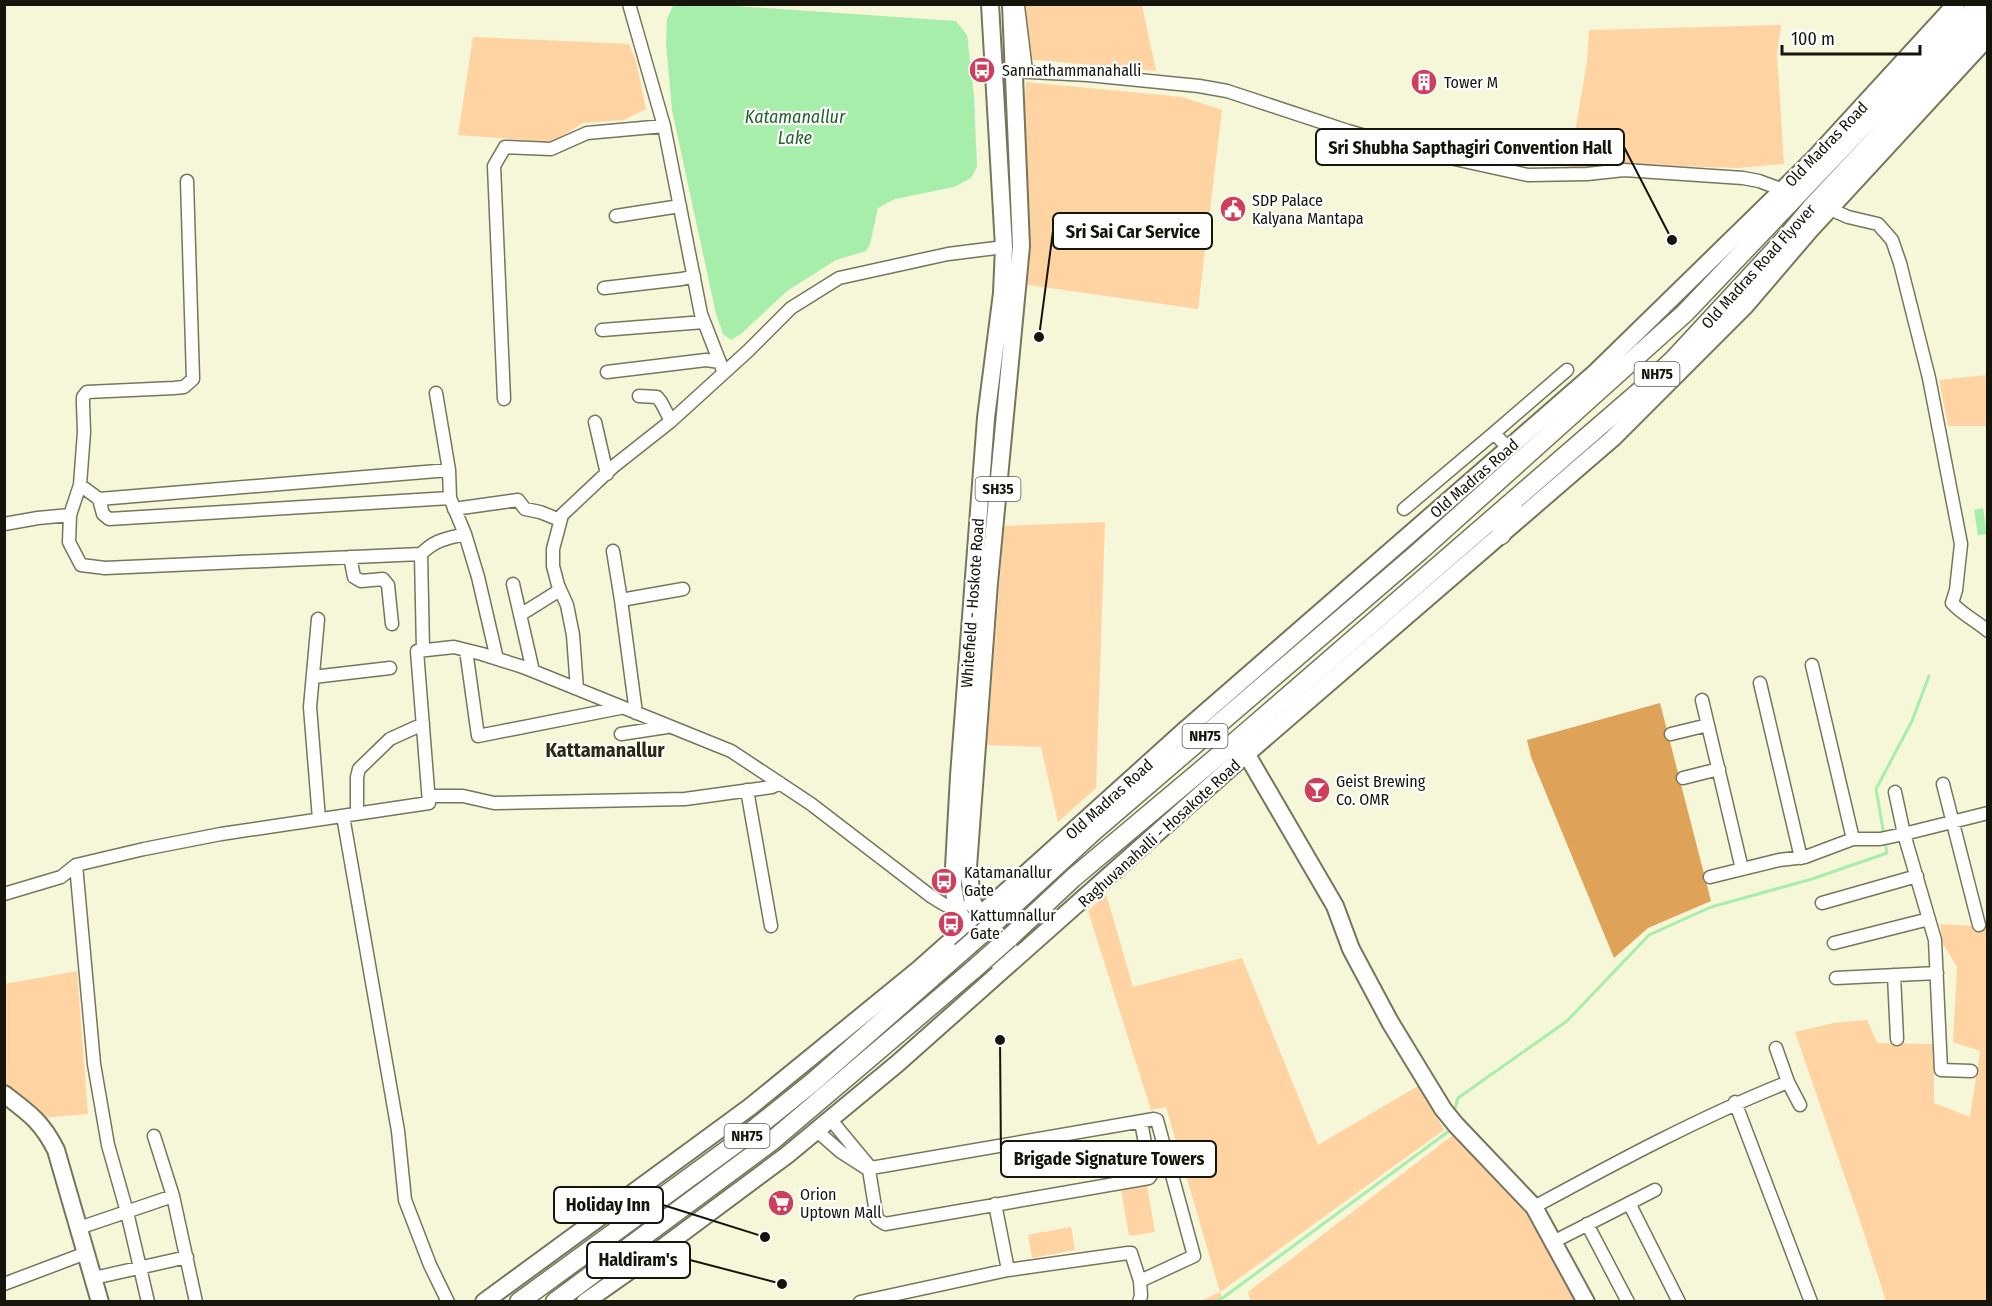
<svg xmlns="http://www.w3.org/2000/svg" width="1992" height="1306" viewBox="0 0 1992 1306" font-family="'Fira Sans Condensed',sans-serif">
<rect width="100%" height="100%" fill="#f6f6d9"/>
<!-- green -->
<path fill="#ffd3a2" d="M 1022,5 L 1142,5 L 1156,71 L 1026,59 Z
M 1781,25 L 1777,53 L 1784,164 L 1738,168 L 1646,165 L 1569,168 L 1587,61 L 1589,30 Z
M 473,37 L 629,44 L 636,61 L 646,109 L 624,120 L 583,123 L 553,142 L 458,135 Z
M 1026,82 L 1182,97 L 1222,110 L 1198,309 L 1022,284 L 1023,139 Z
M 1987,375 L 1987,426 L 1948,426 L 1939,380 Z
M 1105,522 L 1096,788 L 1058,822 L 1041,747 L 987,745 L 1004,526 Z
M 1106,894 L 1133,987 L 1242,958 L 1318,1145 L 1418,1086 L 1444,1130 L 1220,1292 L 1223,1301 L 1201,1301 L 1220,1292 L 1166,1107 L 1151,1110 L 1088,911 Z
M 1940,924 L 1987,927 L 1987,1301 L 1886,1301 L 1858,1215 L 1795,1032 L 1834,1023 L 1867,1020 L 1877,1043 L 1934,1044 L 1934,1103 L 1970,1117 L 1980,1051 L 1953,1042 L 1957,967 L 1943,944 Z
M 77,971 L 88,1114 L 41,1118 L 5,1088 L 5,984 Z
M 1453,1135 L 1528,1212 L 1577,1301 L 1251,1302 L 1248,1292 Z
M 1147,1185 L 1155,1232 L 1129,1236 L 1121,1189 Z
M 1071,1227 L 1075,1250 L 1032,1258 L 1028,1235 Z"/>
<!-- forest -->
<path fill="#dea259" d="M 1660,703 L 1711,901 L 1648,928 L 1614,958 L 1531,757 L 1527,740 Z"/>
<!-- water -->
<path fill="#a7eeab" d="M 687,4 L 721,5 L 956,21 L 967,35 L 974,96 L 977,167 L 971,178 L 954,187 L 895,199 L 878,208 L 870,244 L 866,251 L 836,260 L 787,291 L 741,334 L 731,340 L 723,334 L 716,314 L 672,110 L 666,44 L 667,19 L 673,6 Z
M 1983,508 L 1987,534 L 1978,535 L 1974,510 Z"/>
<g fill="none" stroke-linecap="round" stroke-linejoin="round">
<!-- stream -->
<path stroke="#a7eeab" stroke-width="3" d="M 1884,835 L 1876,789 L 1912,721 L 1929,676
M 1454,1112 L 1458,1098 L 1567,1021 L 1649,935 L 1711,907 L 1812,879 L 1887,853 L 1885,842
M 1214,1302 L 1224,1297 L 1449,1131 L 1450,1127"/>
<defs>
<path id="minor" d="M 629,4 L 664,126 L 701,314 L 724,373
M 1018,6 L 1026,71
M 994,70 L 1088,75 L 1199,86 L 1227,91 L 1348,131 L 1418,151 L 1528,175 L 1587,174 L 1624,170 L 1743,178 L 1759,181 L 1783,190
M 1830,209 L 1848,217 L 1878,224 L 1892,240 L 1900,263 L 1929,378 L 1961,544 L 1956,590 L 1952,603 C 1962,614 1976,621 1988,631
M 616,216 L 680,206
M 604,288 L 682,279 L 694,276
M 602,330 L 704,322
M 607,372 L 706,360 L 720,362
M 436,393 L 449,470 L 450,498 L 465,534 L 478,577 L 497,659
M 639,396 L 657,397 L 661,402 L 671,421
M 504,399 L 494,166 L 505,147 L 551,149 L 587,133 L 664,126
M 595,422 L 607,474
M 1494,433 L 1567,370
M 80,485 L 99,499 L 103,514 L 109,519 L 450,498
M 99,499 L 449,470
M 454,509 L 518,500 L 525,509 L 540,512 L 560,520
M 1404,509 L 1494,433 L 1508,448
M 70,515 L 80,485 L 84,432 L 83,404 L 83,397 L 87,392 L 174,388 L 184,387 L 193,379 L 187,181
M 4,524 L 38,518 L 70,515 L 69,542 L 81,565 L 105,568 L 421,554 L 423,650
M 613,551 L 621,600 L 636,713
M 421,554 C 436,539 446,539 465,534
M 350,557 L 354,577 L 361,581 L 383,579 L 388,585 L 392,624
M 513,584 L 533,671
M 621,600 L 683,589
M 520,615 L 560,590
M 318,619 L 310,707 L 319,819
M 466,650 L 478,736 L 620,708
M 1812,665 L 1853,839
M 313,677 L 390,668
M 1760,683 L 1801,858
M 577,689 L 573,635 L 567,605 L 558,585 L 553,566 L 553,549 L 562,515 L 614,466 L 671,421 L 748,351 L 791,308 L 839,278 L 948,254 L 1004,247
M 1702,700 L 1742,869
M 621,734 L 667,727
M 1671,734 L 1708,725
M 1683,778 L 1719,769
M 1943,784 L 1979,925
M 747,790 L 771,926
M 429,796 L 463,796 L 494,803 L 685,799 L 772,787 L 780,783
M 357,814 L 357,777 L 359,769 L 390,739 L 423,724
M 343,816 L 398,1131 L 405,1200 L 430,1265 L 448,1302
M 76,865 L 94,1064 L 108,1145 L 127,1212 L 148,1302
M 1710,877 L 1779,860 L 1805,857 L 1853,839 L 1880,839 L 1904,834 L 1895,792
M 4,894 L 61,877 L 76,865 L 144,849 L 221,834 L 429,803 L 417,651 L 454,647 L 482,654 L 523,667 L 731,751 L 811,804 L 932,897 C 941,902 950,911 962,907
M 1822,903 L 1917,876
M 1834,943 L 1929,919
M 1894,975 L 1897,1039
M 1836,978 L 1937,973
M 1776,1048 L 1788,1082 L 1800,1105
M 1971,1071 L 1941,1070 L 1935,940 L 1904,834 L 1988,813
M 1735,1102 L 1811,1302
M 831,1120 L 870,1167
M 817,1131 L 841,1152 L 869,1170
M 154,1136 L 173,1196 L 196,1302
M 1629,1203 L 1679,1302
M 995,1204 L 1008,1270
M 1534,1207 C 1617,1162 1700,1117 1788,1082
M 1587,1224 L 1628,1302
M 79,1228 L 173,1196
M 1553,1242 L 1655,1190
M 94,1278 L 187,1257
M 4,1284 L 86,1253
M 860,1302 L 1008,1270 L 1128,1253 L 1131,1253 L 1140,1281
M 1139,1302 L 1141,1296 L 1140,1281 L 1194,1256 L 1157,1120 L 1154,1119 L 871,1168 L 869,1170 L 877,1219 L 885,1224 L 1149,1178 L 1151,1175 L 1141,1122"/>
<path id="major" d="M 990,4 L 1004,247 L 1002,293 L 986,418 L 959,776 L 953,886 L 957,909 L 967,926 L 1000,964
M 1011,4 L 1021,246 L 989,583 L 968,867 L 973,904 L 1012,953
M 1247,755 L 1335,906 L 1351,949 L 1390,1022 L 1443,1109 L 1456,1125 L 1534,1207 L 1586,1302
M 4,1094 C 29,1113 42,1122 56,1150 L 100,1302
M 484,1302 L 750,1107 L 918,970 L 980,915 L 1184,731 L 1596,372 L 1812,161 L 1956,4
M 585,1302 L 666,1245 L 787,1155 L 898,1063 L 1229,769 L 1613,438 L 1745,306 L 1810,230 L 1988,37"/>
<path id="highway" d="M 1501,535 L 1514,500
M 993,924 L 1094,831 L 1420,551 L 1685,313 L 1979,4
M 1009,938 L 1073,878 L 1236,741 L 1640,391 L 1674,359 L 1787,237 L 1812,207 L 1988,19
M 519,1302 L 742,1139 L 813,1082 L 961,952
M 555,1302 L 773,1140 L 974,969"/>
</defs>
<!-- minor casing -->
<use href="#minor" stroke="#76765c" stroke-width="15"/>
<!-- major casing -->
<use href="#major" stroke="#76765c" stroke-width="20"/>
<!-- highway casing -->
<use href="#highway" stroke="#76765c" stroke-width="21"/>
<!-- minor -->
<use href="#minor" stroke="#fff" stroke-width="12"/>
<!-- major -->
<use href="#major" stroke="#fff" stroke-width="16"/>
<!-- highway -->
<use href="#highway" stroke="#fff" stroke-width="18"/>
<defs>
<path id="highway-bridge" d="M 961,952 L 993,924
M 974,969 L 1009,938"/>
</defs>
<!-- highway-bridge casing -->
<use href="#highway-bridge" stroke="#76765c" stroke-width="21" stroke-linecap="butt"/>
<!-- highway-bridge -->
<use href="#highway-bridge" stroke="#fff" stroke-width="18"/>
</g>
<!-- icons -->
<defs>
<symbol id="bus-disc" viewBox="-11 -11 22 22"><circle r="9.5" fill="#cf3f5c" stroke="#fff"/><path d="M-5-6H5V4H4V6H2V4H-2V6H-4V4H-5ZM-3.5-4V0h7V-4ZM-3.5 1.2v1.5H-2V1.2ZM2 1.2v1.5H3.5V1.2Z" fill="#fff"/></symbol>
<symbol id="building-disc" viewBox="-11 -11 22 22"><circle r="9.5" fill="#cf3f5c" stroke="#fff"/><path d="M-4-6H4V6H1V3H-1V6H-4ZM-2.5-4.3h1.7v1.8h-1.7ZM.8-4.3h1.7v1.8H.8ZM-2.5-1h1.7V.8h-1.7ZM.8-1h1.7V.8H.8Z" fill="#fff"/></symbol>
<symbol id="civic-disc" viewBox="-11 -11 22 22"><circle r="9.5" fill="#cf3f5c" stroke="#fff"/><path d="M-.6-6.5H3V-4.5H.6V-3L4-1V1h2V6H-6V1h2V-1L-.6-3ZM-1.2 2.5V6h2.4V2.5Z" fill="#fff"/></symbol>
<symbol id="bar-disc" viewBox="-11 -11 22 22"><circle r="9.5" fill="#cf3f5c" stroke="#fff"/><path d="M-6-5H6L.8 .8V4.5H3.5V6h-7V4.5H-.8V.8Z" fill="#fff"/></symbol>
<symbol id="supermarket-disc" viewBox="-11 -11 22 22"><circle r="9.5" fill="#cf3f5c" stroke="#fff"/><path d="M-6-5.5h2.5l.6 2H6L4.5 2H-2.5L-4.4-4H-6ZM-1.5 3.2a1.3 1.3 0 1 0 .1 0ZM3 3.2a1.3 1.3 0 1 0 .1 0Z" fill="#fff"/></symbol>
</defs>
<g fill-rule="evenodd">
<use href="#bus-disc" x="967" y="55" width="30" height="30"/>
<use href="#building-disc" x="1409" y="67" width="30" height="30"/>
<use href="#civic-disc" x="1218" y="194" width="30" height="30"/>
<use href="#bar-disc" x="1302" y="775" width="30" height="30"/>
<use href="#bus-disc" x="929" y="866" width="30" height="30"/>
<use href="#bus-disc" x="936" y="909" width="30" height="30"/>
<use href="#supermarket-disc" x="766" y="1188" width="30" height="30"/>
</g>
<g text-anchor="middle" stroke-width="4.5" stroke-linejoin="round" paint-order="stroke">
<!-- shield labels -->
<g fill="#fff" stroke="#5b5b54" stroke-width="1.5">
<rect x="1634.5" y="362" width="45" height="24" rx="4.5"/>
<rect x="975.5" y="477" width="45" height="24" rx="4.5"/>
<rect x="1182.5" y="724" width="45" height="24" rx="4.5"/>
<rect x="724.5" y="1124" width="45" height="24" rx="4.5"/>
</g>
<g font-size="15" font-weight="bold" fill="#15150b">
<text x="1657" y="379">NH75</text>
<text x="998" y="494">SH35</text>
<text x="1205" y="741">NH75</text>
<text x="747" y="1141">NH75</text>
</g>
<!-- poi labels -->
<g font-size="16" fill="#15150b" stroke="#fff" text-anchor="start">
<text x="1002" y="76">Sannathammanahalli</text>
<text x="1444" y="88">Tower M</text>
<text x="1252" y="206">SDP Palace<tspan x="1252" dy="18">Kalyana Mantapa</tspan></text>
<text x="1336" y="787">Geist Brewing<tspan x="1336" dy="18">Co. OMR</tspan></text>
<text x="964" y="878">Katamanallur<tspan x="964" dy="18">Gate</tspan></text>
<text x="970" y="921">Kattumnallur<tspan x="970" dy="18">Gate</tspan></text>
<text x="800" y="1200">Orion<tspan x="800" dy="18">Uptown Mall</tspan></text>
</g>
<!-- street labels -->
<g font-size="16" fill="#15150b" stroke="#fff">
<text transform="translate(1826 144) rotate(-46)" y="6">Old Madras Road</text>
<text transform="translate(1758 266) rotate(-48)" y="6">Old Madras Road Flyover</text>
<text transform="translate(1474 478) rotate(-41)" y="6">Old Madras Road</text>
<text transform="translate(972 603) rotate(-86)" y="6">Whitefield - Hoskote Road</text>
<text transform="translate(1109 799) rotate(-42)" y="6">Old Madras Road</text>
<text transform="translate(1159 833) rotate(-42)" y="6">Raghuvanahalli - Hosakote Road</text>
</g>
<!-- water labels -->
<g font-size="18" font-style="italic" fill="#1c6327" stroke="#fff">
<text x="795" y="123">Katamanallur<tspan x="795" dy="21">Lake</tspan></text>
</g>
<!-- quarter labels -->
<g font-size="20" font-weight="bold" fill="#2b2b13" stroke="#fff">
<text x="605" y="757">Kattamanallur</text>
</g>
</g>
<!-- callouts -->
<path fill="none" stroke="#15150b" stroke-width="2" d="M1672 240L1624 147M1039 337L1053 231M1000 1040L1001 1159M765 1237L663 1205M782 1284L690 1260"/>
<g fill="#15150b" stroke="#fff" stroke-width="2">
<circle cx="1672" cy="240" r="6"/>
<circle cx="1039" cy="337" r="6"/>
<circle cx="1000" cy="1040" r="6"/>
<circle cx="765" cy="1237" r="6"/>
<circle cx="782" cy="1284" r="6"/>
</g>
<g fill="#fff" stroke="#15150b" stroke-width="2">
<rect x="1316" y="129" width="308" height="36" rx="6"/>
<rect x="1053" y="213" width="159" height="36" rx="6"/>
<rect x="1001" y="1141" width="215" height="36" rx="6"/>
<rect x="554" y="1187" width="109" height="36" rx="6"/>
<rect x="587" y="1242" width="103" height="36" rx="6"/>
</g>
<g font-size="18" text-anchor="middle" font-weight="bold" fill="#15150b">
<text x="1470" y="154">Sri Shubha Sapthagiri Convention Hall</text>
<text x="1133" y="238">Sri Sai Car Service</text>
<text x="1109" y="1165">Brigade Signature Towers</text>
<text x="608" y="1211">Holiday Inn</text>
<text x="638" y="1266">Haldiram's</text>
</g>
<!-- border -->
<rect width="1992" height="1306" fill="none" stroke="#15150b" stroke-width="12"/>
<!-- scale -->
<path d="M1782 45v9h138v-9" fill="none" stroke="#15150b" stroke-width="3"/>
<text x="1791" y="45" font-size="18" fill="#15150b" stroke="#ffffff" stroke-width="4.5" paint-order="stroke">100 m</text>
</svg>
